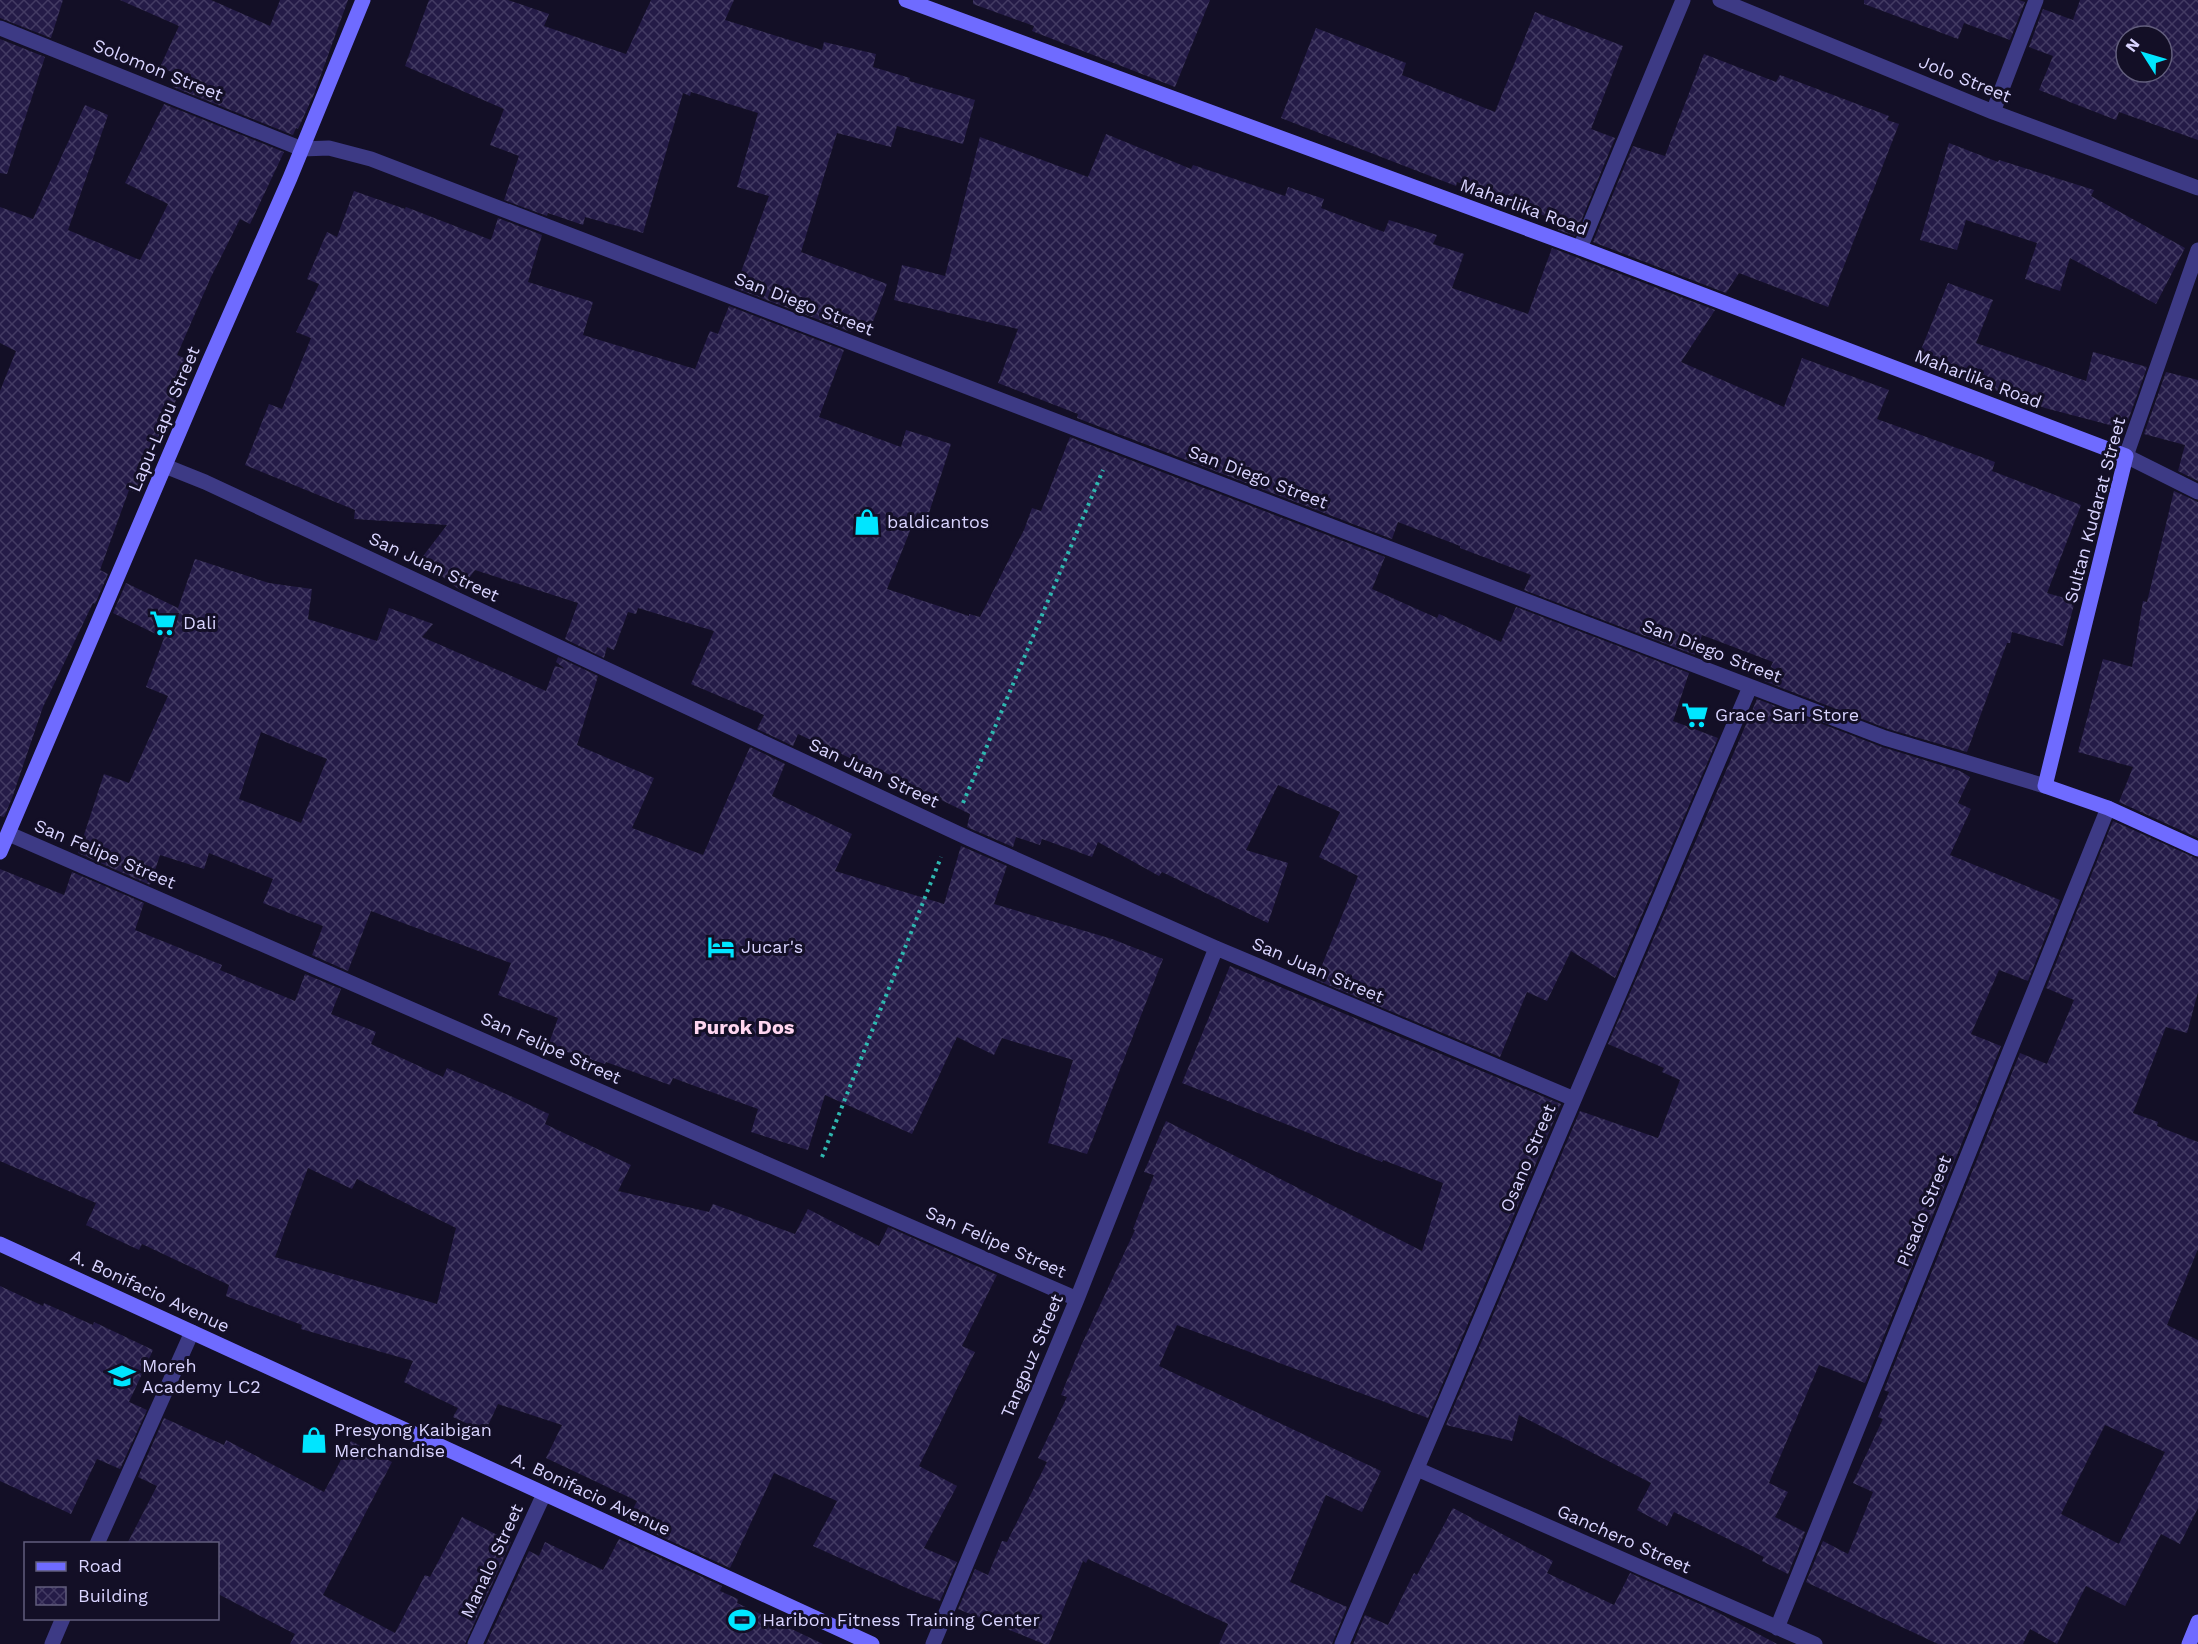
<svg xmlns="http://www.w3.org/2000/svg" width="2198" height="1644" viewBox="0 0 2198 1644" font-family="'Work Sans',sans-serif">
<defs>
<pattern id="building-cross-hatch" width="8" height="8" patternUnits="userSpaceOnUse" patternTransform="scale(1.5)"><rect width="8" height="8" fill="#241b47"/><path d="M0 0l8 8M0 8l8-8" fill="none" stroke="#433b63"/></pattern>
</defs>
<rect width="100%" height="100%" fill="#130f26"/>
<!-- building -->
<path fill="url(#building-cross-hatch)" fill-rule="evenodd" d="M 0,0 L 63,0 L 51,38 L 0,18 Z
M 120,0 L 211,0 L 270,26 L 280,0 L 348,0 L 314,94 L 298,129 L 296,128 L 293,135 L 173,87 L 179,75 L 160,67 L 179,26 Z
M 429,0 L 508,0 L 549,14 L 544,26 L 626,54 L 651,0 L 734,0 L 725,20 L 822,50 L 824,42 L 876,54 L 873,67 L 910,78 L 909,81 L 975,100 L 963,144 L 897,126 L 891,147 L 837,133 L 801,252 L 887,284 L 871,327 L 855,321 L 851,332 L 735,288 L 769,196 L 737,187 L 758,113 L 691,92 L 690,96 L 683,93 L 643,233 L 585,217 L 583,225 L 548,213 L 547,216 L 504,200 L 519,156 L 490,145 L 504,109 L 405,66 Z
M 973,0 L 1210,0 L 1175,87 L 1032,31 L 1034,26 L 973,4 Z
M 1864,0 L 2019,0 L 2025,2 L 2010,40 L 1964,23 L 1958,39 L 1864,4 Z
M 2080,0 L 2198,0 L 2198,140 L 2119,112 L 2116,120 L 2039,90 L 2053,56 L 2029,47 L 2043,9 L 2073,20 ZM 2126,36 L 2162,36 L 2162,72 L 2126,72 Z
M 1535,12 L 1623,46 L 1591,129 L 1615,138 L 1575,236 L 1558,230 L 1561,222 L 1457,182 L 1456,186 L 1281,118 L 1316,28 L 1406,63 L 1402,75 L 1495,112 Z
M 0,39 L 45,57 L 7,174 L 0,173 Z
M 1704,54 L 1776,82 L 1780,75 L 1889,116 L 1887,120 L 1899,124 L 1828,307 L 1739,273 L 1726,293 L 1593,242 L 1633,146 L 1665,156 Z
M 164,104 L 284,152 L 250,224 L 240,219 L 211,277 L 177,355 L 193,362 L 169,416 L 139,494 L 129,490 L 100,570 L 108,574 L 95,604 L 93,603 L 43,707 L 12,798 L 4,817 L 0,816 L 0,391 L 16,351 L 0,343 L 0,207 L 33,219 L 85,105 L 108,115 L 68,230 L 140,260 L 168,204 L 125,183 Z
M 1106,134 L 1191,169 L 1193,165 L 1285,196 L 1288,187 L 1324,199 L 1321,208 L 1384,232 L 1389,220 L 1437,235 L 1433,244 L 1464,254 L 1452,288 L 1528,314 L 1552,248 L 1715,310 L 1681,362 L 1784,407 L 1802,358 L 1889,390 L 1877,419 L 1995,462 L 1992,471 L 2081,505 L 2047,593 L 2075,601 L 2063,646 L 2012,632 L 2010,643 L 2007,643 L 1967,752 L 1888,729 L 1764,681 L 1773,662 L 1702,635 L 1695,655 L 1524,590 L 1531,575 L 1460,548 L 1460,546 L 1398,522 L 1392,539 L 1077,418 L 1078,414 L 998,383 L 1018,329 L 894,300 L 902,265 L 945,276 L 980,137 L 1088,177 Z
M 1949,143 L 1998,162 L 1999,160 L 2094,190 L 2091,196 L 2185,248 L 2156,304 L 2070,258 L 2060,291 L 2025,279 L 2037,243 L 1966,220 L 1957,250 L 1920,240 Z
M 354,191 L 405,209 L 406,207 L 491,240 L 498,218 L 542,235 L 528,282 L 593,302 L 583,335 L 695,369 L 710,331 L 718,334 L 729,306 L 844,350 L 819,417 L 901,447 L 906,430 L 951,444 L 928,516 L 917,513 L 887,589 L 969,616 L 969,614 L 980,617 L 1024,530 L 1032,508 L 1041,511 L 1070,437 L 1385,557 L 1372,589 L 1437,618 L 1439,614 L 1501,642 L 1516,607 L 1689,673 L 1673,721 L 1718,738 L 1615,978 L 1571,951 L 1547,1001 L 1527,992 L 1500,1057 L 1316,980 L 1358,876 L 1319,857 L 1340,812 L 1278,785 L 1246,850 L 1288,863 L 1268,923 L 1162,872 L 1159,876 L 1098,842 L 1092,857 L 1042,839 L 1040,845 L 1016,837 L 1013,847 L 967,827 L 970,814 L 853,757 L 852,759 L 798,734 L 793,746 L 757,729 L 764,715 L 691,684 L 714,631 L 638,608 L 636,614 L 628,612 L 614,650 L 607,647 L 604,658 L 565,639 L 578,603 L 475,570 L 460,590 L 420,560 L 447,525 L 354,519 L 355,510 L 245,465 L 269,404 L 282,409 L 311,338 L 296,332 L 319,284 L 307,279 L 327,232 L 337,237 Z
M 1948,283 L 1993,300 L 1976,343 L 2086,381 L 2093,352 L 2147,367 L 2125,429 L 2045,408 L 1916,362 Z
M 2166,372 L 2198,380 L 2198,481 L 2178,471 L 2185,445 L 2144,434 Z
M 2174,491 L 2198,502 L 2198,838 L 2119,802 L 2133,767 L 2078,752 L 2103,659 L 2132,667 L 2143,601 L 2147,602 Z
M 195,559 L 269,583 L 312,589 L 308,619 L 377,641 L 389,608 L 433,624 L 422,637 L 546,691 L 555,666 L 565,669 L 556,662 L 558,657 L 598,676 L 577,745 L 654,778 L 632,828 L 703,855 L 750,747 L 785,764 L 772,796 L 852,834 L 835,871 L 944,904 L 961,846 L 1007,866 L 994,904 L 1112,939 L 1163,959 L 1087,1154 L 1048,1143 L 1073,1060 L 1002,1038 L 994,1055 L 957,1037 L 912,1134 L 825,1095 L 808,1150 L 751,1132 L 758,1109 L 673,1078 L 670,1085 L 606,1062 L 605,1064 L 548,1046 L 558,1018 L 498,995 L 511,963 L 371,911 L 348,971 L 312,955 L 323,926 L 263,903 L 273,879 L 209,853 L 204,869 L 160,855 L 150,885 L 78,853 L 104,774 L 129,783 L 168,696 L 146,687 L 164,638 L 113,613 L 126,583 L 178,608 ZM 261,732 L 327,759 L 301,823 L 239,799 Z
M 1757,699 L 1882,747 L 1960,771 L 1970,777 L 1958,803 L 1971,809 L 1950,855 L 2060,900 L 2028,981 L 1999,970 L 1971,1034 L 2001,1046 L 1865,1383 L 1819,1365 L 1769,1483 L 1788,1492 L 1775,1517 L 1805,1532 L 1788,1574 L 1762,1561 L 1764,1557 L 1674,1512 L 1667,1526 L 1637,1510 L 1651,1483 L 1519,1415 L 1512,1441 L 1446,1425 L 1580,1111 L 1658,1138 L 1680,1080 L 1662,1072 L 1664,1068 L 1608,1044 Z
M 2113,821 L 2198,859 L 2198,992 L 2187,1033 L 2166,1027 L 2133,1113 L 2158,1122 L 2157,1126 L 2198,1142 L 2198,1249 L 2167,1325 L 2198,1340 L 2198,1508 L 2180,1544 L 2161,1534 L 2125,1606 L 2086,1586 L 2057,1644 L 2030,1629 L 2023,1644 L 1938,1644 L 1806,1582 L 1823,1541 L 1848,1554 L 1873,1492 L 1853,1483 L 1883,1419 L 1878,1417 L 1889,1392 L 1884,1390 L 2020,1053 L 2047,1064 L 2074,1000 L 2046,988 ZM 2105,1425 L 2165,1452 L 2119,1544 L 2061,1514 Z
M 0,869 L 64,895 L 72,872 L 144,903 L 135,930 L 222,965 L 220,970 L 295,1001 L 305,974 L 341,989 L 331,1014 L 376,1032 L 371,1044 L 443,1077 L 447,1068 L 515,1098 L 549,1114 L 545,1124 L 631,1165 L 618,1191 L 709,1212 L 713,1204 L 795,1234 L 808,1209 L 879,1246 L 888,1227 L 997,1275 L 962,1346 L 975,1352 L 919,1466 L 957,1486 L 924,1548 L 957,1562 L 940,1601 L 920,1594 L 813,1546 L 837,1501 L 774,1473 L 730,1568 L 627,1521 L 637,1501 L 546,1458 L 562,1425 L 498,1404 L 485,1432 L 453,1417 L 458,1408 L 404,1382 L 413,1361 L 301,1329 L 302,1325 L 226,1296 L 229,1285 L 142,1244 L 139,1250 L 86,1225 L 96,1203 L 0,1161 ZM 308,1168 L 352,1189 L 357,1179 L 456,1228 L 437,1304 L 275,1257 Z
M 1230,966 L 1561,1104 L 1428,1418 L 1177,1325 L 1159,1366 L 1381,1471 L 1362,1512 L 1326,1495 L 1290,1582 L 1347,1607 L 1332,1644 L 1219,1644 L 1228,1624 L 1088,1559 L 1086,1563 L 1083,1561 L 1049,1644 L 1044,1644 L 958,1609 L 975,1569 L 988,1575 L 1002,1541 L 1007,1542 L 1047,1462 L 1038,1458 L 1067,1397 L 1061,1395 L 1081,1346 L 1135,1230 L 1133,1229 L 1154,1175 L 1144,1172 L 1166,1121 L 1422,1251 L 1443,1183 L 1383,1160 L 1382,1162 L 1182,1083 Z
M 0,1286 L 43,1306 L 44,1303 L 93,1325 L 94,1322 L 153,1350 L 129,1402 L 147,1410 L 120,1469 L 97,1459 L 71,1514 L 0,1481 Z
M 164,1418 L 224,1445 L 226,1440 L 324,1492 L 351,1441 L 392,1462 L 323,1595 L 395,1633 L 425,1575 L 430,1577 L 462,1517 L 511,1542 L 465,1644 L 290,1644 L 295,1634 L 218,1594 L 218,1544 L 127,1544 L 157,1486 L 138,1477 Z
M 1453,1508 L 1553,1561 L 1547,1573 L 1614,1605 L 1630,1573 L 1713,1610 L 1777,1644 L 1353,1644 L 1365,1615 L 1388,1625 L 1414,1573 L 1417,1575 Z
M 619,1539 L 722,1586 L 720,1591 L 738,1599 L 737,1603 L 823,1644 L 486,1644 L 529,1551 L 539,1556 L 545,1542 L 603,1570 Z"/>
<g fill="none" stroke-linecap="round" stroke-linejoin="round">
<!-- path -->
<path stroke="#2fb8b0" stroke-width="4" stroke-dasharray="3 4.5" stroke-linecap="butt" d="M 963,803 L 1103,470
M 822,1157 L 941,857"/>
<!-- street -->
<path stroke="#3d3a85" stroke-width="15" d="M 1720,0 L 1993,112 L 2198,188
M 0,28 L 302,149 L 329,148 L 371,159 L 1885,738 L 2045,786
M 1993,112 L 2036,0
M 1580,248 L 1683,0
M 2198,250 L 2126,456 L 2198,492
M 165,466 L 205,482 L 970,839 L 1216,948 L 1574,1099
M 9,834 L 1077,1299
M 1417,1469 L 1815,1644
M 97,1544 L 192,1332
M 1777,1628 L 2108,808
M 52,1644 L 63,1618
M 475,1644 L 544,1494
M 933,1644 L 1077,1299 L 1216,948
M 1342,1644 L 1750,687"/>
<!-- secondary -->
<path stroke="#6f6bff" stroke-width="15" d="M 906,0 L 1580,248 L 2126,456 L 2045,786 L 2108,808 L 2198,849
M 0,852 L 209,362 L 290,178 L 363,0
M 0,1244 L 872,1644
M 2189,1644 L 2198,1622"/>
</g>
<!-- icons -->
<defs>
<symbol id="shop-bare" viewBox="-9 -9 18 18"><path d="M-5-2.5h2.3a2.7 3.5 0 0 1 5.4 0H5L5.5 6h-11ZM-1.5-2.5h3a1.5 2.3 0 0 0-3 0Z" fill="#00e5ff" stroke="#130f26" stroke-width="2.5" paint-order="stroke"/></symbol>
<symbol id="supermarket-bare" viewBox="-9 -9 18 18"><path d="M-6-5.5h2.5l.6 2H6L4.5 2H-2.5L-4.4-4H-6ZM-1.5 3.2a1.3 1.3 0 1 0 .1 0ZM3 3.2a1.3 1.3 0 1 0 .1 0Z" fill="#00e5ff" stroke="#130f26" stroke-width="2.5" paint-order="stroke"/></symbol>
<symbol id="hotel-bare" viewBox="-9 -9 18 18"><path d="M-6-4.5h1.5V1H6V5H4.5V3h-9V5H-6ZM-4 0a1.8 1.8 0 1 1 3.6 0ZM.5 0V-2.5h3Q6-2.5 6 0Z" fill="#00e5ff" stroke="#130f26" stroke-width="2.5" paint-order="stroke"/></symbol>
<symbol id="school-bare" viewBox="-9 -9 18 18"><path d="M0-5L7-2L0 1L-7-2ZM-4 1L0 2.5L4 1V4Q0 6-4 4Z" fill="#00e5ff" stroke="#130f26" stroke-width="2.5" paint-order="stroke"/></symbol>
<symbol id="stadium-bare" viewBox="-9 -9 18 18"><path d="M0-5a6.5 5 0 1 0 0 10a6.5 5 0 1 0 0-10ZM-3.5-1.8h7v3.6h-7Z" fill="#00e5ff" stroke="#130f26" stroke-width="2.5" paint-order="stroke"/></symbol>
</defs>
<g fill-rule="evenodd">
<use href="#shop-bare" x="848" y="503" width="38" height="38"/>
<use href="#supermarket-bare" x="144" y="604" width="38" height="38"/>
<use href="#supermarket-bare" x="1676" y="696" width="38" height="38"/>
<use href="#hotel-bare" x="702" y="928" width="38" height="38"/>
<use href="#school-bare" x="103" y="1357" width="38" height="38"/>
<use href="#shop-bare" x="295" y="1421" width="38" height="38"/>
<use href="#stadium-bare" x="723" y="1601" width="38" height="38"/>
</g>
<g text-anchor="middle" stroke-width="6" stroke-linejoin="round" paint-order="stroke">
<!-- street labels -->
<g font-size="18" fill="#d9d4ff" stroke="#130f26">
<text transform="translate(158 70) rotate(22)" y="6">Solomon Street</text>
<text transform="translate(1965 79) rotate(22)" y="6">Jolo Street</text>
<text transform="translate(1524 207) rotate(20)" y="6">Maharlika Road</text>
<text transform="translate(804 304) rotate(21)" y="6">San Diego Street</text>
<text transform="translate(1978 379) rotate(21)" y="6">Maharlika Road</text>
<text transform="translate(164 419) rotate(-67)" y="6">Lapu-Lapu Street</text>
<text transform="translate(1258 477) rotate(21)" y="6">San Diego Street</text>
<text transform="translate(2095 510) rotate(-75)" y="6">Sultan Kudarat Street</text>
<text transform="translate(434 567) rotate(25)" y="6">San Juan Street</text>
<text transform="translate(1712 651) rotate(21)" y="6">San Diego Street</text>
<text transform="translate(874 773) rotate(25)" y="6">San Juan Street</text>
<text transform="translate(105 854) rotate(23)" y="6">San Felipe Street</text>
<text transform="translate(1318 970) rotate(23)" y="6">San Juan Street</text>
<text transform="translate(551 1048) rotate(24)" y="6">San Felipe Street</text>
<text transform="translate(1528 1158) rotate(-67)" y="6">Osano Street</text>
<text transform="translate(1924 1211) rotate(-68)" y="6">Pisado Street</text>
<text transform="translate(996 1242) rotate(24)" y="6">San Felipe Street</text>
<text transform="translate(150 1291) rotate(25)" y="6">A. Bonifacio Avenue</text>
<text transform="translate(1032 1356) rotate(-67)" y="6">Tangpuz Street</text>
<text transform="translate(591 1494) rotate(25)" y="6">A. Bonifacio Avenue</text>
<text transform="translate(1624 1539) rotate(24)" y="6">Ganchero Street</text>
<text transform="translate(492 1561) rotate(-65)" y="6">Manalo Street</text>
</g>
<!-- poi labels -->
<g font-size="18" fill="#d9d4ff" stroke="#130f26" text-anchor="start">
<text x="887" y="528">baldicantos</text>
<text x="183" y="629">Dali</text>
<text x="1715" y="721">Grace Sari Store</text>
<text x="741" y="953">Jucar's</text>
<text x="142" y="1372">Moreh<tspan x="142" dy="21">Academy LC2</tspan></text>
<text x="334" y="1436">Presyong Kaibigan<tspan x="334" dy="21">Merchandise</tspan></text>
<text x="762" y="1626">Haribon Fitness Training Center</text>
</g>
<!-- neighbourhood labels -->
<g font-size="20" font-weight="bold" fill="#ffd6f0" stroke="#130f26">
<text x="744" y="1034">Purok Dos</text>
</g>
</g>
<!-- legend -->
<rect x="24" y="1542" width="195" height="78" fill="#130f26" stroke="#625e7d" stroke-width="1.5"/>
<rect x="36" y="1562" width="30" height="9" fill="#6f6bff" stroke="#625e7d" stroke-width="1.5"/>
<text x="78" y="1572" font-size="18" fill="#d9d4ff">Road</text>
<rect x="36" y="1587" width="30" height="18" fill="url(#building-cross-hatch)" stroke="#625e7d" stroke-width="1.5"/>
<text x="78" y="1602" font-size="18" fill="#d9d4ff">Building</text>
<!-- north arrow -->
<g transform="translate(2144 54) rotate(307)"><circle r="28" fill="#130f26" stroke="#625e7d" stroke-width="1.5"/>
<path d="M0-4.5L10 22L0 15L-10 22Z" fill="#00e5ff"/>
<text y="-9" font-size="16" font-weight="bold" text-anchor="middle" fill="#d9d4ff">N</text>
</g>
</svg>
